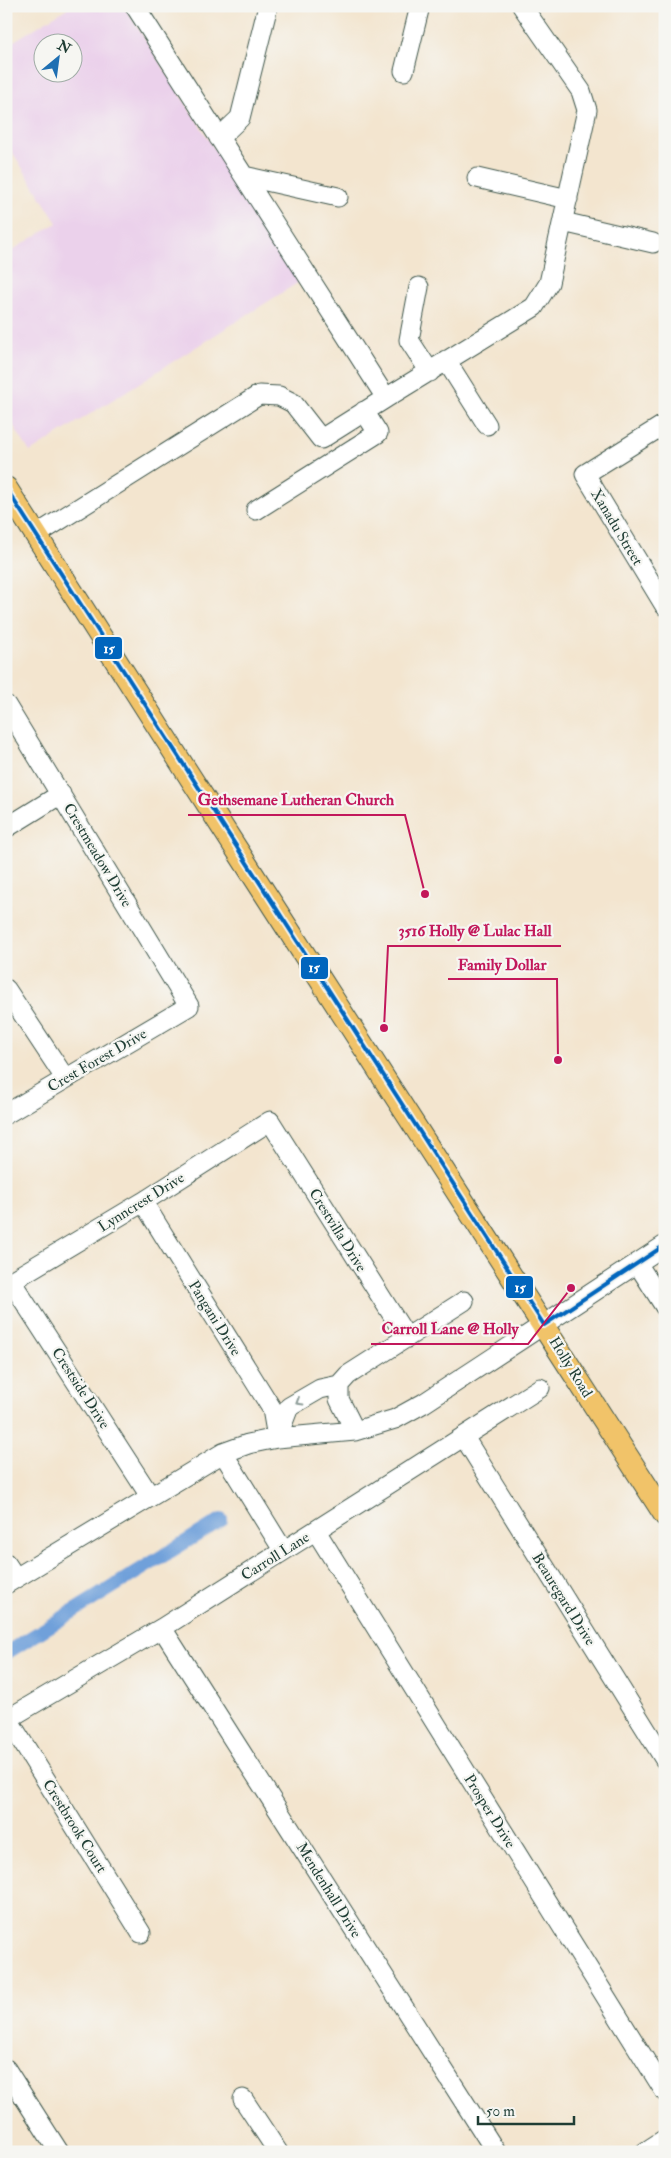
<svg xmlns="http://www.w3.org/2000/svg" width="671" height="2158" viewBox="0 0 671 2158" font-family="'IM FELL Double Pica',serif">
<rect width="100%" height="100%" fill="#f6f6f2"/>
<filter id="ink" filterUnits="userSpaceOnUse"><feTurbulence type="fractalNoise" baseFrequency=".02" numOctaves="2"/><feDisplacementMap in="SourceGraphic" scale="10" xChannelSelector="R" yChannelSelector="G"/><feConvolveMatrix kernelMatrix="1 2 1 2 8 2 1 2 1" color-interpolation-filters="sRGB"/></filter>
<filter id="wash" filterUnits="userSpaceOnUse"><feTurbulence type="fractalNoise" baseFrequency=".0096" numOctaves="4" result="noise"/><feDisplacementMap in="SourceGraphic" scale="20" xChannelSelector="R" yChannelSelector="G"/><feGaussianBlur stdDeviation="1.12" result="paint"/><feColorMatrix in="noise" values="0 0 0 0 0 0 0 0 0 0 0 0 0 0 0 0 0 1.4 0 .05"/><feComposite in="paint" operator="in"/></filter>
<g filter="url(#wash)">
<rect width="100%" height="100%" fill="#f3e5cf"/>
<!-- built -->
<path fill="#ebd1eb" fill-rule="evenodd" d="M 71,6 L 124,6 L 299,282 L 30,452 L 6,414 L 6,254 L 57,223 L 6,142 L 6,46 ZM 42,42 L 72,42 L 72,72 L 42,72 Z"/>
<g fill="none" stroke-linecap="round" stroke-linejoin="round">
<!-- canal -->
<path stroke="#70a0da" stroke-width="14" d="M 6,1653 L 221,1520"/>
</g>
</g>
<g filter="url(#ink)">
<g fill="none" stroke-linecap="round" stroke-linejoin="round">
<defs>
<path id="minor" d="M 404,71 L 420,6
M 219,138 L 240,118 L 268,6
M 244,176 L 338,197
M 477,178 L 568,199
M 563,222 L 653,243
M 419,287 L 409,340 L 430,372
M 446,360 L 487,425
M 386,398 L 534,307 L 549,283 L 587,110 L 581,91 L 522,6
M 665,424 L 585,474 L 665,606
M 256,510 L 378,433 L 364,411
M 36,535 L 259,395 L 279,396 L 293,403 L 321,439 L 386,398 L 135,6
M 6,705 L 189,1006 L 6,1114
M 6,828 L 61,794
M 6,989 L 65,1078
M 143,1202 L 272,1409 L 277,1438
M 637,1263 L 665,1307
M 355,1431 L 339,1399 L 339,1385 L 348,1375 L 464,1301
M 464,1437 L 665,1760
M 277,1438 L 289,1407 L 320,1389 L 339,1385
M 223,1453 L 283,1550
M 150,1496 L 11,1281 L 143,1202 L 270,1121 L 407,1338
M 316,1531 L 665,2092
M 6,1563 L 16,1578
M 6,1584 L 223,1453 L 248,1444 L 277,1438 L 355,1431 L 395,1419 L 424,1403 L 665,1245
M 162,1628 L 496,2152
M 8,1719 L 141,1933
M 6,1720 L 162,1628 L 540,1388
M 6,2069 L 59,2152
M 243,2099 L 278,2152
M 645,2152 L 665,2139"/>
<path id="major" d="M 6,488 L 192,780 L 665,1515"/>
</defs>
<!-- minor casing -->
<use href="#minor" stroke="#3f564b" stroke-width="21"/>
<!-- major casing -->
<use href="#major" stroke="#3f564b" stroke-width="24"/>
<!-- minor -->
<use href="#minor" stroke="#fff" stroke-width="19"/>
<!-- major -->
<use href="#major" stroke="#f1c369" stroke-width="22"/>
<defs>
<path id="bus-1" d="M 6,488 L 544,1325 L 665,1245"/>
</defs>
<!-- bus-1 casing -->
<use href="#bus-1" stroke="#f6f6f2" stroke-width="8"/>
<!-- bus-1 -->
<use href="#bus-1" stroke="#0065bd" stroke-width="4"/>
</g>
<!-- one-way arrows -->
<defs><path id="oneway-chevron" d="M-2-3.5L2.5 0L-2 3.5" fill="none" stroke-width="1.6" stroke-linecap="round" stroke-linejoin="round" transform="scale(1.25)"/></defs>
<use stroke="#8f9e9a" href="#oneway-chevron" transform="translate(299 1402) rotate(149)"/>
</g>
<g text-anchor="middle" stroke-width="4.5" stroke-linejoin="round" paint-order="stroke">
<!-- street labels -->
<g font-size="15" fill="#1f3d34" stroke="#f6f6f2">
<text transform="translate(617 527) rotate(59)" y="5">Xanadu Street</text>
<text transform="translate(98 855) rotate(59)" y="5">Crestmeadow Drive</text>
<text transform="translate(97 1060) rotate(-30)" y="5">Crest Forest Drive</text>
<text transform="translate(141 1202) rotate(-32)" y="5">Lynncrest Drive</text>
<text transform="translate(338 1230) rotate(58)" y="5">Crestvilla Drive</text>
<text transform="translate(215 1318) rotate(58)" y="5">Pangani Drive</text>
<text transform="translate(571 1367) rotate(58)" y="5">Holly Road</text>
<text transform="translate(81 1388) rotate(57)" y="5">Crestside Drive</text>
<text transform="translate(275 1556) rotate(-32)" y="5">Carroll Lane</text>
<text transform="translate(564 1599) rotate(58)" y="5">Beauregard Drive</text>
<text transform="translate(490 1811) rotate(58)" y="5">Prosper Drive</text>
<text transform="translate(75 1826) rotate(58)" y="5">Crestbrook Court</text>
<text transform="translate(329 1890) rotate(58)" y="5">Mendenhall Drive</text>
</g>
</g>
<!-- callouts -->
<path fill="none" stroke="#c2185b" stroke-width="2" d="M425 894L405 815H188M384 1028L388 946H561M558 1060L557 979H448M571 1288L528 1344H371"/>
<g fill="#c2185b" stroke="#f6f6f2" stroke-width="2">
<circle cx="425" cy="894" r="5"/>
<circle cx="384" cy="1028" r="5"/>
<circle cx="558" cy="1060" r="5"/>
<circle cx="571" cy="1288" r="5"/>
</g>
<g font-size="16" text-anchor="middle" font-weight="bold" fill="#c2185b" stroke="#f6f6f2" stroke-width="4.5" stroke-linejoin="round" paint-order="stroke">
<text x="296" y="805">Gethsemane Lutheran Church</text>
<text x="475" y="936">3516 Holly @ Lulac Hall</text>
<text x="502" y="970">Family Dollar</text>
<text x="450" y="1334">Carroll Lane @ Holly</text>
</g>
<g stroke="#f6f6f2" stroke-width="2">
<rect x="94" y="636" width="29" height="24" rx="5" fill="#0065bd"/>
<rect x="300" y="956" width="29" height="24" rx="5" fill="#0065bd"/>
<rect x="505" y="1275" width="29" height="24" rx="5" fill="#0065bd"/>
</g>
<g font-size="14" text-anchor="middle" font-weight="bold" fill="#fff">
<text x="109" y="653">15</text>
<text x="314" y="972">15</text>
<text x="520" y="1292">15</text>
</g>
<!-- margin -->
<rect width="671" height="2158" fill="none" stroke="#f6f6f2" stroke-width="25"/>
<!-- north arrow -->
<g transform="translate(58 58) rotate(29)"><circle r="24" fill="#f6f6f2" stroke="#a0aca6"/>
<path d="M0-4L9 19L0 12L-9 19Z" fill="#1f6fb2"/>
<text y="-8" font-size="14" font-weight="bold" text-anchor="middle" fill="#1f3d34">N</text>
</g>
<!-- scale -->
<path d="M478 2116v8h96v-8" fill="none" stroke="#1f3d34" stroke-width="2.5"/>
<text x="486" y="2116" font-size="15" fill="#1f3d34" stroke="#f6f6f2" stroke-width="4" paint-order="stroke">50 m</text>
</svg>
